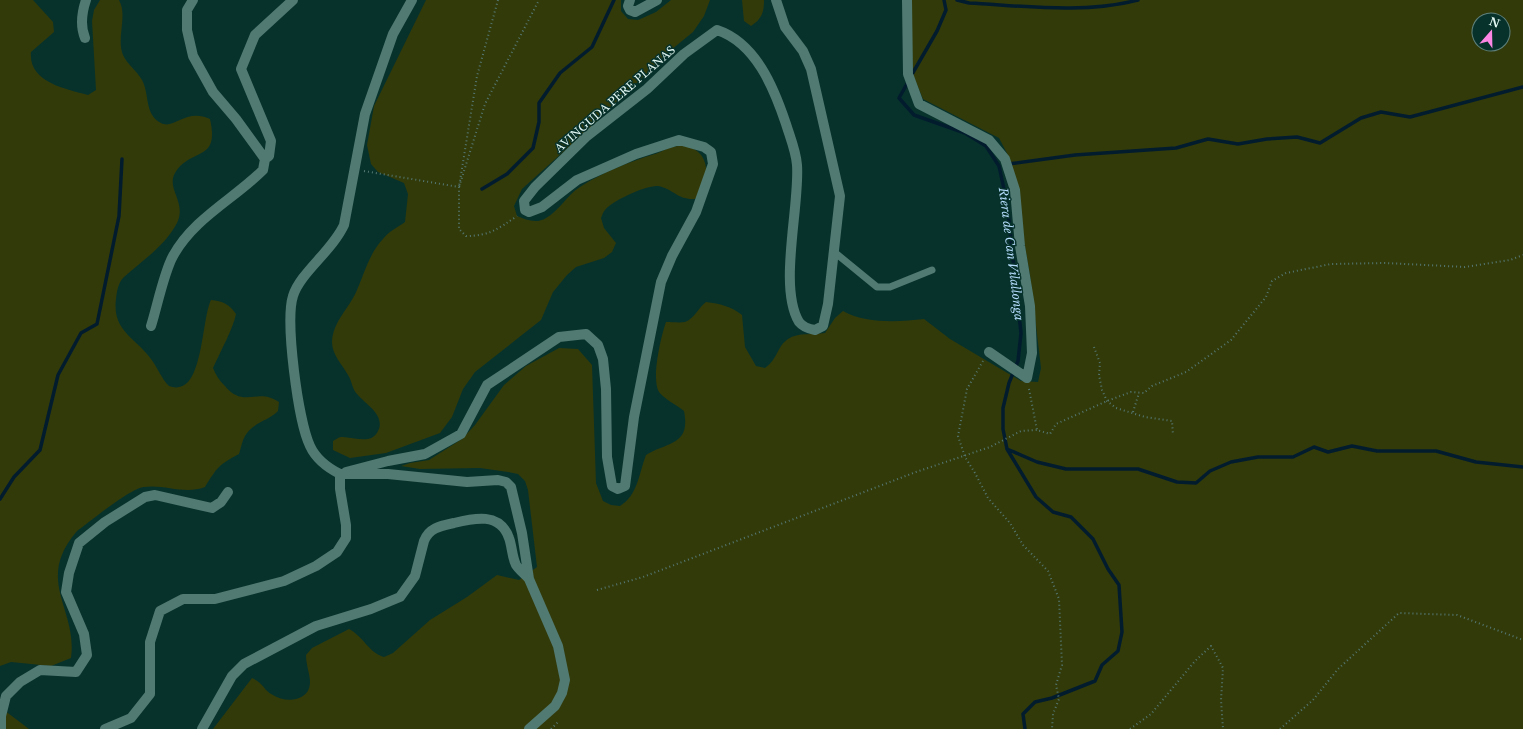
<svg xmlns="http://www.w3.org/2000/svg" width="1523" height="729" viewBox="0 0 1523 729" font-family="'Libre Baskerville',serif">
<rect width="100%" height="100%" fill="#07322c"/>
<!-- green -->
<path fill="#323a0a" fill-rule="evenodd" d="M 0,0 L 33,0 L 53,22 L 54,32 L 31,52 C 28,82 65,89 88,95 L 96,90 L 92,21 L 94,10 L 100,0 L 119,0 C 128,16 116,38 123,55 C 127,64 137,71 142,80 C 150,95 144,114 161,123 C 174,130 186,108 210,119 C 220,163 191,147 175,173 C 166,189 187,202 177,223 C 164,247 144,259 124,277 C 118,283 117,291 116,299 C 112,331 135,337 151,359 C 158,368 161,378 169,386 C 172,387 176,388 179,387 C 203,384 202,318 211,300 C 223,301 229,304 236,314 C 233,329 220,352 213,368 C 216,375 219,380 225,386 C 244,409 257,387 279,402 L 278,411 C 268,421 252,423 245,436 C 242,441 241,448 239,454 C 218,465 217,468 205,487 C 184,495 165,484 144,487 C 129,489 91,521 77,531 C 34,581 78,609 71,658 L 51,666 L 11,662 L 0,666 Z
M 426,0 L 621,0 L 621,11 L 628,19 L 638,20 L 656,12 L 671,0 L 710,0 L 704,16 L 693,32 L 671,50 L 593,125 L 522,189 L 514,206 L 517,216 C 526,220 537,224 546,218 C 559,211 567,195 580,187 C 603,172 629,162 655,154 C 663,151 673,145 681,146 C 695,146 705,155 706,168 C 707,178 702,190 695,199 C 677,200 674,189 658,186 C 646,185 612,201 605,210 C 603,212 602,216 601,218 L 604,228 L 616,243 L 612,252 L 604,258 L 576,267 L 567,275 L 553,292 L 541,320 L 475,372 L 463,389 L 452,417 L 440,433 L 386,453 L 350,458 L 333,450 L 333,441 C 335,440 339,437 341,437 C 352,436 371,446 378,431 C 386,415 365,404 357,394 C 352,389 352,381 348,375 C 342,364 332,355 332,342 C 333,321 349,309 357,290 C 364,274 370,252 383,239 C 388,232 398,227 405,222 L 408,194 L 404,183 L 378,172 L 371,164 L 367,145 L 374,106 Z
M 742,0 L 764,0 C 764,12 762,19 751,26 L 744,21 Z
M 910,0 L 1523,0 L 1523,729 L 213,729 L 252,678 C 264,683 263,690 273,695 C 285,703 309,702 310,683 C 310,674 306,665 306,655 L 312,648 L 349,629 C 364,637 368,652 384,657 L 393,653 L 430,620 L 467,597 L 497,575 L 519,580 L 537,567 L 528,490 L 525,481 L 518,474 L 508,472 L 480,468 L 420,469 L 401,466 L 410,463 L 429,460 L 462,439 L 475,425 L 504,385 L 526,366 L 559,348 L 578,349 L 592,365 L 596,483 L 603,501 L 611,505 L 620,506 C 638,495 639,473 646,455 C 667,442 691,446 684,411 C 677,405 664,399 659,392 C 651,379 661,336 666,322 C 672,322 680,323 685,322 C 694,319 699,307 706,302 C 720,304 731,306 742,315 L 745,347 L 756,366 L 765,368 C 778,359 777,346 788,339 C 798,332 813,335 825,333 L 835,318 L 843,311 C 866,324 899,322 924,319 L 950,339 L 1021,381 L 1038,382 L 1041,368 L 1030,275 L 1009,157 L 999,138 L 923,99 L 913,75 ZM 1479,20 L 1503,20 L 1503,44 L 1479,44 Z
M 0,707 L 29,729 L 0,729 Z"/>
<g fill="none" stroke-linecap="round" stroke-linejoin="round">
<!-- stream -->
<path stroke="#021c2e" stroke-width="3.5" d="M 957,0 L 969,3 C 1025,6 1084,14 1138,0
M 911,76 L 937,31 L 946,10 L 944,0
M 908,82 L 899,98 L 914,115 L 965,133 L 986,146 L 999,166 L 1007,203 L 1021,333 L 1018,361 L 1009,383 L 1003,408 L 1003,429 L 1007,449 L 1036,497 L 1053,512 L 1071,517 L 1093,539 L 1108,569 L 1119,585 L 1122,632 L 1118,651 L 1102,665 L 1095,681 L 1052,698 L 1035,702 L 1023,714 L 1025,729
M 1008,164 L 1075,155 L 1176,148 L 1208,139 L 1238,144 L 1267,139 L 1297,137 L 1320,143 L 1361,118 L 1381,112 L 1410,117 L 1523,87
M 482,189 L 507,174 L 533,148 L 539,122 L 539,103 L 560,73 L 592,47 L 614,0
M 1007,449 L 1037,462 L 1066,469 L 1138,469 L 1177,482 L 1196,483 L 1210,471 L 1231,462 L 1258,457 L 1293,457 L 1314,447 L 1328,452 L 1352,446 L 1377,451 L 1436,451 L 1476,462 L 1523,467
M 0,499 L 14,477 L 40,450 L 58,375 L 81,333 L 97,324 L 119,216 L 122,159"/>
<!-- path -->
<path stroke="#557872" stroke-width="2" stroke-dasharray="1 3" stroke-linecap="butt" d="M 498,0 L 477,76 L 459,187 L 485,104 L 539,0
M 364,171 L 459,187 L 459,229 L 466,236 C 489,236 498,229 517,216
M 1094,347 L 1100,363 L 1099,375 L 1102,390 L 1107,401 L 1116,408 L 1145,417 L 1172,421 L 1173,435
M 983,361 L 967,389 L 958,436 L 965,457 L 975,473 L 988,498 L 1010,523 L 1023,545 L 1048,571 L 1059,599 L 1062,665 L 1056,685 L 1059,699 L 1053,714 L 1052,729
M 1029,389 L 1037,430 L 1050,434 L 1056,424 L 1107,401 L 1131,392 L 1144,393 L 1152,386 L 1186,372 L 1231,340 L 1266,297 L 1272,281 L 1286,273 L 1331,264 L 1385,263 L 1465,267 L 1510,260 L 1523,255
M 1133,412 L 1139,393
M 597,590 L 643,577 L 916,472 L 990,447 L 1021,431 L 1037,430
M 551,729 L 558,722
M 1130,729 L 1151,714 L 1195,661 L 1211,646 L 1223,668 L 1221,700 L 1223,729
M 1280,729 L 1313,700 L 1338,669 L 1399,613 L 1457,615 L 1523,640"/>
<!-- service -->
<path stroke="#517a72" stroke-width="7" d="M 833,251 L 877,287 L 890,287 L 932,270"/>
<!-- minor -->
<path stroke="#517a72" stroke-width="10" d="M 193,0 L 187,10 L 187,30 L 193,56 L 213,92 L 236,119 L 265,159
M 630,0 L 628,6 L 630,10 L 635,12 L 657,0
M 907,0 L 908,74 L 919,104 L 989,140 L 1005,159 L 1015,190 L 1020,246 L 1030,306 L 1032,353 L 1027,378 L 989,352
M 85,38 C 80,26 82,12 86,0
M 265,159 L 269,156 L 271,141 L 241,69 L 255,35 L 293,0
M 151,326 C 157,307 164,272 173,256 C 194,218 234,199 263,170 L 265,159
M 346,472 L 388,461 L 425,454 L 461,434 L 487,385 L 559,337 L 586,334 L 598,345 L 603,359 L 606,389 L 607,457 L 612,486 L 618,489 L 625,486 L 634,417 L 661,282 L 672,256 L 696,212 L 713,164 L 711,152 L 704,147 L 679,140 L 636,154 L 577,180 L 542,207 L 529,212 L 525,210 L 524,201 L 535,187 L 587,136 L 647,89 L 684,54 L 717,30 C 756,43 774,88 786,124 C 790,137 796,151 797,165 C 800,206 778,287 799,322 C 803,327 809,329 815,330 L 823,326 L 828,304 L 840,196 L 811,69 L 803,51 L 785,27 L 776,0
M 340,474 C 328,468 316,459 310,446 C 298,421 285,321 293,296 C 300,273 332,251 344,225 L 365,114 L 393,34 L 412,0
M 1,729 L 1,716 L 6,696 L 20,682 L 40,670 L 76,672 L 87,655 L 84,634 L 66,592 L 69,573 L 79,543 L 105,522 L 145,497 L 155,495 L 212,508 L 221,502 L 228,492
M 105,729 L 131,718 L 150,694 L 150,642 L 160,611 L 183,599 L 215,599 L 284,581 L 316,566 L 337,552 L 346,538 L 346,525 L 340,489 L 340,474"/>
<!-- tertiary -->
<path stroke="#517a72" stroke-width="10" d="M 340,474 L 388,474 L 467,482 L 498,480 L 506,482 L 511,487 L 522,533 L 529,579 L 558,646 L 565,680 L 562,693 L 555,706 L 529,729
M 202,729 L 232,676 L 244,664 L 316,626 L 371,609 L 400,597 L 415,576 L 424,541 C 429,528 440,526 454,523 C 474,518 500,512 509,538 C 512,546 512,557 516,565 C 519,570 525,574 529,579"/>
</g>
<g text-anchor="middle" stroke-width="3" stroke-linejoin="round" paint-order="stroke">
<!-- street labels -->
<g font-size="11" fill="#e2f7f2" stroke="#07322c">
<text transform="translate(615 99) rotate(-41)" y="4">AVINGUDA PERE PLANAS</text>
</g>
<!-- water labels -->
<g font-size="12" font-style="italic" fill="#b3dafa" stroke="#07322c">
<text transform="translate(1011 254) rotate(83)" y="4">Riera de Can Vilallonga</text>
</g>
</g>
<!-- north arrow -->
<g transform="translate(1491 32) rotate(20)"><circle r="19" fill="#07322c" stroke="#5f817b"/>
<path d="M0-3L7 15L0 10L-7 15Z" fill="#fc86e4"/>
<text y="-6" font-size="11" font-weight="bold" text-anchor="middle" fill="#e2f7f2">N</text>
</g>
</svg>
